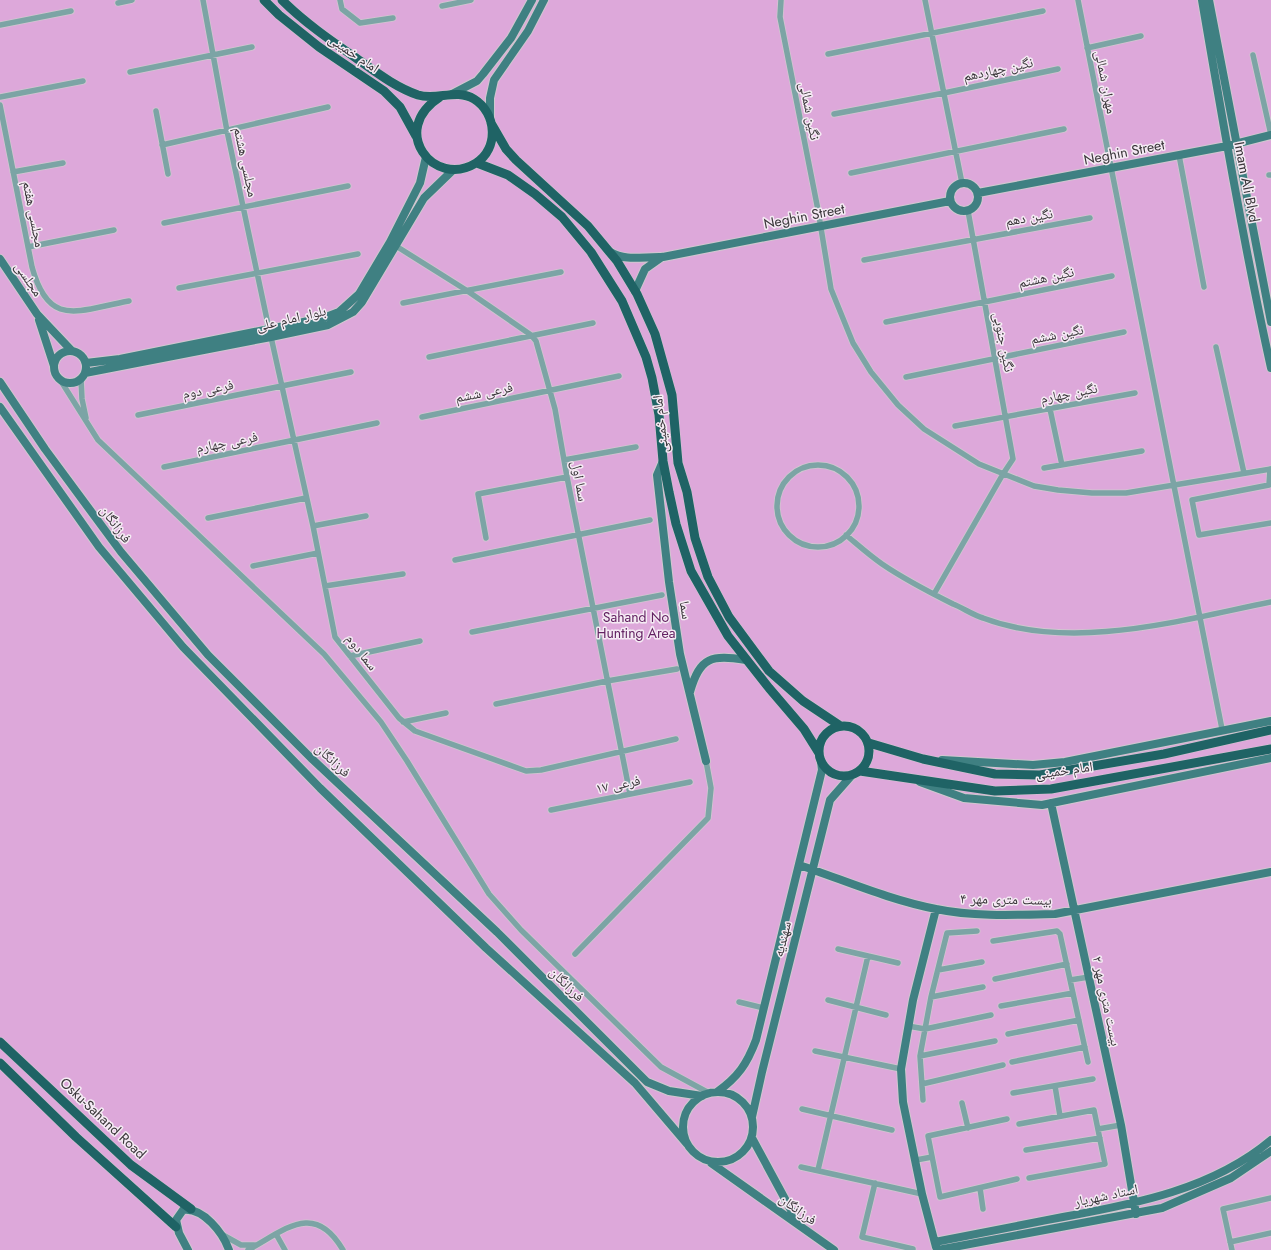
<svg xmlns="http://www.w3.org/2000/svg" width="1271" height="1250" viewBox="0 0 1271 1250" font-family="Jost,'Noto Naskh Arabic',sans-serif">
<rect width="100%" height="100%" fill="#f5ebf4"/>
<!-- green -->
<path fill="#dda8da" d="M 0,0 L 1271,0 L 1271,1250 L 0,1250 Z"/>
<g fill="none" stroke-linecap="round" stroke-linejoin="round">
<defs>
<path id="street" d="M 203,0 L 227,131 L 269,329
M 340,0 L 342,9 L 360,23 L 393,18
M 781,0 L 780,17 L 818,210 L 831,289 L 853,343 L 871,372 L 898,405 L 924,429 L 979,464 L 1034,486 L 1058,490 L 1092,493 L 1126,493 L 1271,469
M 925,0 L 962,183
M 1078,0 L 1222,729
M 118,3 L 132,0
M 442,6 L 471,0
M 0,25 L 71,11
M 1087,48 L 1141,36
M 828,54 L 1043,11
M 1253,55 L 1271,135
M 130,72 L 252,47
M 0,97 L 83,81
M 0,105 L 32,267 C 49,329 78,310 129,301
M 156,111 L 168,174
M 834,114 L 944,93 L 1058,69
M 162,145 L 328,107
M 1179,155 L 1204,287
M 13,172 L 63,163
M 851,173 L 1064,129
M 1269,175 L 1271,175
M 164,223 L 348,186
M 396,246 L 466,290 L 531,335 L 536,341 L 555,409 L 567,477 L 630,794
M 28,247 L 114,230
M 864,260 L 1090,218
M 179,288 L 358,254
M 403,303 L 561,272
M 886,322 L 1112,276
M 271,337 L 313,526 L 335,637 L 399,718 L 415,731 L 526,771 L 541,770 L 676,739
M 1216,347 L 1244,473
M 429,357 L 593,323
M 906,377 L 1124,332
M 59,378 L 98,440 L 324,654 L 381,722 L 407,761 L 489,894 L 521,930 L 661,1067 L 709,1093
M 81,379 L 82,399 L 86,418
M 1050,409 L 1062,465
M 138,415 L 351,372
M 422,417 L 619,376
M 955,426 L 1135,393
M 564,460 L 636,447
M777 506a41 41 0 1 1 82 0a41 41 0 1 1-82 0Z
M 164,467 L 377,423
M 1044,468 L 1142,451
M 1270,469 L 1269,485 L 1192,500 L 1199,535 L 1271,523
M 208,518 L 306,498
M 313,526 L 366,516
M 846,535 C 858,545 869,555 882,564 C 904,579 929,592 953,604 C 963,608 973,615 983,618 C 1073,652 1181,620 1271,602
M 486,538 L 478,494 L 567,477
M 455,560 L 650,520
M 253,566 L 318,553
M 325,586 L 403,574
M 934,594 L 1003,474 L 1013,459 L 968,211
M 472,632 L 662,595
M 350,656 L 420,641
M 496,704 L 607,681 L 677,669
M 403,722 L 446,713
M 551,810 L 690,782
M 993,941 L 1057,931 L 1060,934 L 1088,1062
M 838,949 L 898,963
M 575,954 L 708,818 L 711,788 L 706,761
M 938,970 L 982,962
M 995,979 L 1067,964
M 1070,980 L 1089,977
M 931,997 L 983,987
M 828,1000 L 886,1015
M 739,1002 L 764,1008
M 1001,1006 L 1073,993
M 908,1026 L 925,1029 L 991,1015
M 1008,1034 L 1079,1020
M 815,1051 L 901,1069
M 920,1056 L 995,1041
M 1012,1062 L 1085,1047
M 922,1084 L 1003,1065
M 1055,1086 L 1060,1116
M 1013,1093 L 1093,1079
M 923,1100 L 920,1056 L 931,997 L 947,933 L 977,931
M 962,1103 L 968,1128
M 802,1109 L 892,1130
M 1007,1119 L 928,1136 L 940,1197 L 1017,1179
M 1019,1124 L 1094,1110 L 1105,1164 L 1029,1178
M 1098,1129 L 1121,1125
M 1026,1150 L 1100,1138
M 916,1160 L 932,1157
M 801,1167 L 922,1194
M 818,1170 L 868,956
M 875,1183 L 862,1237 L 913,1249
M 980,1188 L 983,1209
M 276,1234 L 285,1250
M 223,1235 L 241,1245 L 254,1245
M 1230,1242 L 1271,1233
M 248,1250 C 284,1231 314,1200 343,1250
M 1232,1250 L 1223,1209 L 1271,1198"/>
<path id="secondary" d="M 1202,0 C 1223,123 1244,246 1271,368
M 1209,0 L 1271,322
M 452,94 L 477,81 L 483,74 L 511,38 L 532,0
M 490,118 L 490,98 L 494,80 L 528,31 L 544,0
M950 197a14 14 0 1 1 28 0a14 14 0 1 1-28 0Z
M 978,193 L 1227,146 L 1271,135
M 610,252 C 626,262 645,256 663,257 L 950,201
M 0,259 L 37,314 L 72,351
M 635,291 L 645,269 L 662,257
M 39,320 L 54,366
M54 367a16 16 0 1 1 32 0a16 16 0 1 1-32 0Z
M 86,363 L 120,359 L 299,323 L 326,317 L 339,312 L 359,294 L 390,242 L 420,183 L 426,157
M 85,373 L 271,337 L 328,325 L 353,312 L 362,302 L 424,198 L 453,170
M 0,382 L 45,449 L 121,552 L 208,655 L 311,758 L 497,932 L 647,1082 L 669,1091 L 702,1096
M 0,407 L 99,547 L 183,647 L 320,788 L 486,948 L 635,1083 L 687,1144
M 663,461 L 657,475 L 669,582 L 680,654 L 706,761
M 690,692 C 700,656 712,655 746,660
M 942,760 L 1033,765 L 1065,762 L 1271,721
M 920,782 L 964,798 L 1042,805 L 1271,758
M 1051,803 L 1121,1125 L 1136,1214
M 799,865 C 844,880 889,900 936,909 C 974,917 1016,915 1055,914 L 1271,872
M683 1127a35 35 0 1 1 70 0a35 35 0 1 1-70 0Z
M 717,1092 C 738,1077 747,1064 756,1040 L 822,770 L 821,761
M 752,1117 L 762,1072 L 830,800 L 852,775
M 752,1138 L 798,1223
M 711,1163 L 834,1250
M 935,1242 C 977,1234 1020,1225 1063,1217 C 1135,1204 1213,1189 1271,1140
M 936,1247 L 922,1194 L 903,1102 L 901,1069 L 913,1000 L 936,909
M 188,1250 L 179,1233 L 176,1220 L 183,1210 C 203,1207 223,1233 229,1250
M 938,1250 L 1162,1208 L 1231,1178 L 1271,1151"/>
<path id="primary" d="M 264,0 L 279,15 L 319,47 L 384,91 L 400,107 L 416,136
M 282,0 C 304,22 330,40 356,58 C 376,72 395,87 418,95 C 437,101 456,88 474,99 C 497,113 499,149 476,163 C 434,189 388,130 440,97
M 491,123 L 506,149 L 516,160 L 588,226 L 617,261 L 637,294 L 655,334 L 672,395 L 678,463 L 687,492 L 695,538 L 708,577 L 729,617 L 769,671 L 803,701 L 839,725
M 477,163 L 508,175 L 535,194 L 562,217 L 591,252 L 622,301 L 646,357 L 652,378 L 659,415 L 663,461 L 669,492 L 676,524 L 691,571 L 728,636 L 769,688 L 804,729 L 819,753
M819 751a25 25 0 1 1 50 0a25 25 0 1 1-50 0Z
M 869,743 L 923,759 L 995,774 L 1040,775 L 1164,754 L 1271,730
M 860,771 L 995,791 L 1051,789 L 1271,749
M 0,1042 L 131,1165 L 191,1209
M 0,1063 L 76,1137 L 176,1227"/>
</defs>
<!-- street casing -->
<use href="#street" stroke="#d0c7cf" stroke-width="7"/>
<!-- secondary casing -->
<use href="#secondary" stroke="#d0c7cf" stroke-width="10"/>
<!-- primary casing -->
<use href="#primary" stroke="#d0c7cf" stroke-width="10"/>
<!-- street -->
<use href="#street" stroke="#7ca4a5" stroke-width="5.5"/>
<!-- secondary -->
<use href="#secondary" stroke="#3f8082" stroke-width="8"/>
<!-- primary -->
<use href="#primary" stroke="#1f6365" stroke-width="9"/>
</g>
<g text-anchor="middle" stroke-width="3" stroke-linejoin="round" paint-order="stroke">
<!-- street labels -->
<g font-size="14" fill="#3a363a" stroke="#f5ebf4">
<text transform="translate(354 53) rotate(34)" y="5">امام خمینی</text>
<text transform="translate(998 69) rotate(-12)" y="5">نگین چهاردهم</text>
<text transform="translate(1106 82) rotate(79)" y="5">مهران شمالی</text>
<text transform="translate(810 111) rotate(79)" y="5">نگین شمالی</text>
<text transform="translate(1124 152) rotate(-11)" y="5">Neghin Street</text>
<text transform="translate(246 162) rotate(78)" y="5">مجلسی هشتم</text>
<text transform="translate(1247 182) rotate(79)" y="5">Imam Ali Blvd</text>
<text transform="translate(34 214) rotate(79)" y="5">مجلسی هفتم</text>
<text transform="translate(804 216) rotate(-11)" y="5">Neghin Street</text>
<text transform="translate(1029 217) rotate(-10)" y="5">نگین دهم</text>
<text transform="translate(1046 277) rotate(-12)" y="5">نگین هشتم</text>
<text transform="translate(29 279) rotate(56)" y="5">مجلسی</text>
<text transform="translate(291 318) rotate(-13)" y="5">بلوار امام علی</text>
<text transform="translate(1057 334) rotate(-11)" y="5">نگین ششم</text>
<text transform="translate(1004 342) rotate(79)" y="5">نگین جنوبی</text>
<text transform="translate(208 389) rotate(-11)" y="5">فرعی دوم</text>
<text transform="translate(484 392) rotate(-11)" y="5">فرعی ششم</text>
<text transform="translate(1069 393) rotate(-11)" y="5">نگین چهارم</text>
<text transform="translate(660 424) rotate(-96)" y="5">امام خمینی</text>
<text transform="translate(227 442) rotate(-11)" y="5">فرعی چهارم</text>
<text transform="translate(580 481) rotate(80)" y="5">سما اول</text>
<text transform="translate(116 524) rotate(54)" y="5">فرزانگان</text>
<text transform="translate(686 610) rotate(81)" y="5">سما</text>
<text transform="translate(362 652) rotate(52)" y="5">سما دوم</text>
<text transform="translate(333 760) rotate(43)" y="5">فرزانگان</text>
<text transform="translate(1064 770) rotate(-8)" y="5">امام خمینی</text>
<text transform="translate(618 784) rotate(-11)" y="5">فرعی ۱۷</text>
<text transform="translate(1006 899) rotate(1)" y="5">بیست متری مهر ۴</text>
<text transform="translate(782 939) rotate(-76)" y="5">سهندیه</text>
<text transform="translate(567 984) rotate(45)" y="5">فرزانگان</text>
<text transform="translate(1107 1001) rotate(78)" y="5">بیست متری مهر ۲</text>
<text transform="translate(103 1118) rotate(43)" y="5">Osku-Sahand Road</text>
<text transform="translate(1106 1195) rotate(-12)" y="5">استاد شهریار</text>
<text transform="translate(798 1209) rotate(36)" y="5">فرزانگان</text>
</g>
<!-- park labels -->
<g font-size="14" fill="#632162" stroke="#f5ebf4">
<text x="636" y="622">Sahand No<tspan x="636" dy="16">Hunting Area</tspan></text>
</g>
</g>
</svg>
